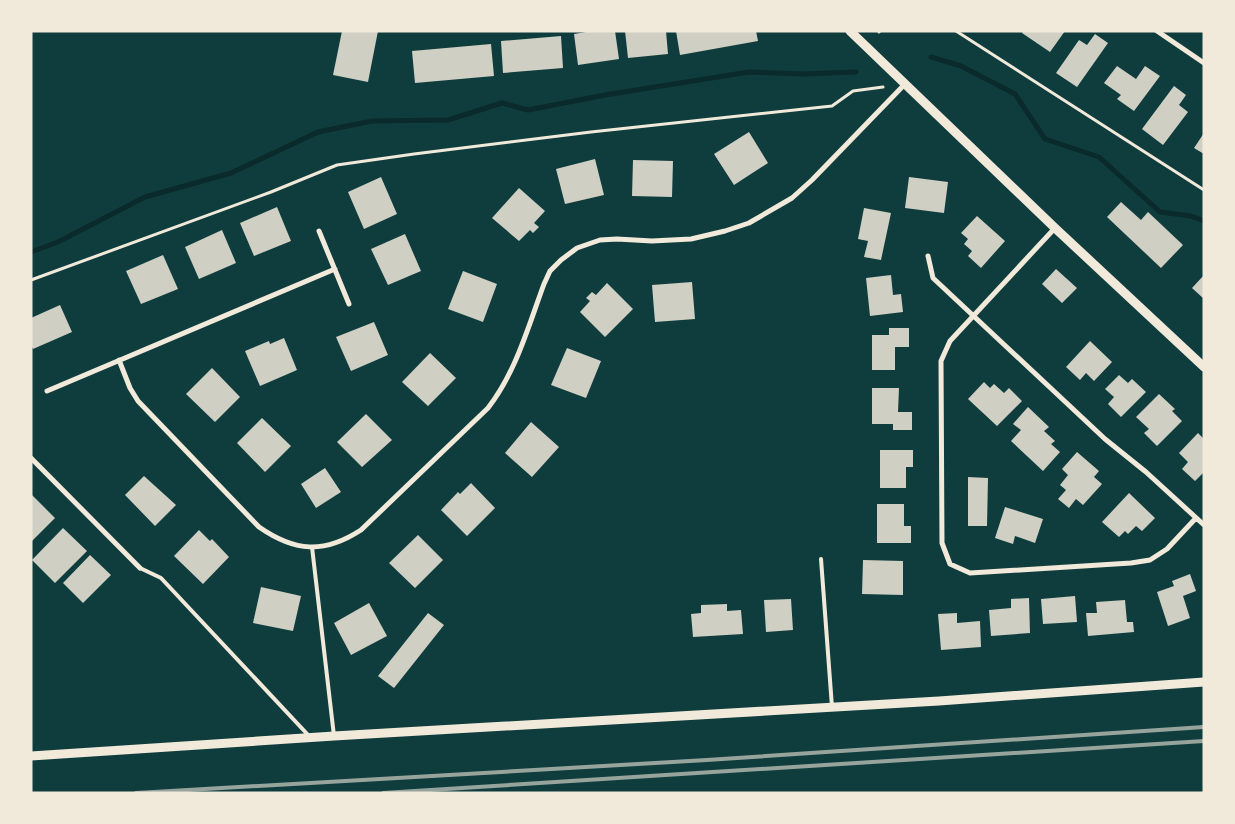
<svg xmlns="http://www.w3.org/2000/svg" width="1235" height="824" viewBox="0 0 1235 824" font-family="Quicksand,sans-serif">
<rect width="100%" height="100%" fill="#0f3d3e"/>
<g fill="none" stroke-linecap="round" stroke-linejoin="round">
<!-- stream -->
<path stroke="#0a2a2b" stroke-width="5" d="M 931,57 L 961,66 L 1015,94 L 1045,139 L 1099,157 L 1160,212 L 1191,216 L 1204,221
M 31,252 L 58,242 L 145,197 L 231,173 L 318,132 L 372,121 L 448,120 L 502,103 L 528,110 L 605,95 L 749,72 L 802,74 L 856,72"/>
</g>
<!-- building -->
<path fill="#cfcfc3" d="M 342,31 L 378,31 L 368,82 L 333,75 Z
M 592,31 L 615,31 L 619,59 L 578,65 L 574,34 Z
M 625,31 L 666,31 L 668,54 L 628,58 Z
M 676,31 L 756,31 L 758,41 L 680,55 Z
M 1023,31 L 1065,31 L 1050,52 L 1022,33 Z
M 1095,34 L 1108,43 L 1077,87 L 1056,73 L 1079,40 L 1087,45 Z
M 561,36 L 563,68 L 503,73 L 501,41 Z
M 491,44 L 494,76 L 415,83 L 412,51 Z
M 1117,66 L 1136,79 L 1145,66 L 1160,76 L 1134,111 L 1117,99 L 1121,95 L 1104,83 Z
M 1174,86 L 1186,95 L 1179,105 L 1188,112 L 1163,145 L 1142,129 Z
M 749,132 L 768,163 L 734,185 L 714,154 Z
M 1204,133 L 1204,154 L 1194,148 Z
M 595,159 L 604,195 L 565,204 L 556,169 Z
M 633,160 L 673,161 L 672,197 L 632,196 Z
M 381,177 L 397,214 L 364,229 L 348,192 Z
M 909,177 L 948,182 L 944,213 L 905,208 Z
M 519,188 L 545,211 L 534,223 L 539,227 L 533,233 L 530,230 L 519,241 L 492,218 Z
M 1121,202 L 1141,220 L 1148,212 L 1183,245 L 1161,268 L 1107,217 Z
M 277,207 L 291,241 L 254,256 L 240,223 Z
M 864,208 L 891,213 L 881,260 L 864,257 L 868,241 L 858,239 Z
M 977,216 L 1005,241 L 981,268 L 968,256 L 972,251 L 964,244 L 968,239 L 961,233 Z
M 222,230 L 236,263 L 199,279 L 185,247 Z
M 405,234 L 421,271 L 388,285 L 371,249 Z
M 163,255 L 178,289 L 141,304 L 126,271 Z
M 1056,269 L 1077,288 L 1062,303 L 1042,284 Z
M 463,271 L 497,284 L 483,322 L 448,309 Z
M 891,275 L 893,295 L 901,294 L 903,312 L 870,316 L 866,278 Z
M 1204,275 L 1204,299 L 1192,288 Z
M 692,282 L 695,319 L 655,322 L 652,285 Z
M 607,283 L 633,309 L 605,337 L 580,312 L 590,301 L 586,298 L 592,292 L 596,295 Z
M 60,305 L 72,332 L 33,349 L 31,345 L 31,318 Z
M 374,322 L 388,355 L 351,371 L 336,337 Z
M 889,328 L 909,328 L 909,347 L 895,347 L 895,370 L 872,370 L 872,335 L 889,335 Z
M 284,338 L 297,370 L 260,386 L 245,351 L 269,341 L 270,344 Z
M 1090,341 L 1112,362 L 1094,381 L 1086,373 L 1080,380 L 1066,367 Z
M 567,348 L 601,361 L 586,398 L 551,385 Z
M 430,353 L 456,378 L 428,406 L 402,382 Z
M 212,368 L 240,397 L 215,422 L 186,394 Z
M 1119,375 L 1128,383 L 1132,379 L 1146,392 L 1121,417 L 1108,404 L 1114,397 L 1105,389 Z
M 984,382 L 990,388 L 994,384 L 1004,393 L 1009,388 L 1022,401 L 997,426 L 968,399 Z
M 872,388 L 899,388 L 898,412 L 912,412 L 912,430 L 893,430 L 893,424 L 872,424 Z
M 1159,394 L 1175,409 L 1172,411 L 1182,421 L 1157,446 L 1144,433 L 1149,429 L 1136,417 Z
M 1028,407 L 1049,427 L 1044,431 L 1055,441 L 1051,444 L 1060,452 L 1043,471 L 1011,441 L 1021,430 L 1013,424 Z
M 366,414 L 392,440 L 362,467 L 337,442 Z
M 262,418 L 291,446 L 265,472 L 237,443 Z
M 531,422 L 559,447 L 532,477 L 505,453 Z
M 1198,433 L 1204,439 L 1204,472 L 1195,481 L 1182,469 L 1188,462 L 1179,453 Z
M 880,450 L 913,450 L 913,467 L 906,467 L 906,488 L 880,488 Z
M 1077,452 L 1099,471 L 1094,477 L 1102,484 L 1083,505 L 1076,499 L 1069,508 L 1058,499 L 1066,490 L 1060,485 L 1068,475 L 1062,469 Z
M 325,468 L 341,492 L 316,508 L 301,484 Z
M 144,476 L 176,505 L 155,526 L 125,495 Z
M 968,477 L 988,478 L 987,526 L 968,526 Z
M 471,483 L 495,508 L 467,536 L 441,510 L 458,492 L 460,494 Z
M 1129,493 L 1155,518 L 1142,531 L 1136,526 L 1128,534 L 1125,531 L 1119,537 L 1102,522 Z
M 31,494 L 55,518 L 31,542 Z
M 877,504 L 904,504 L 904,526 L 911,526 L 911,543 L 877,543 Z
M 1005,507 L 1043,519 L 1035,543 L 1015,536 L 1013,544 L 995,538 Z
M 63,528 L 87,551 L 55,583 L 32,560 Z
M 199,530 L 210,541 L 212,539 L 229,557 L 203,584 L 174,556 Z
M 418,535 L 443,560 L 415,588 L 389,563 Z
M 90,555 L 111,575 L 83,603 L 63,583 Z
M 863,560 L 903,561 L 903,595 L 862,594 Z
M 1190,574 L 1196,591 L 1183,596 L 1190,618 L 1168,626 L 1157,592 L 1174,586 L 1172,581 Z
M 261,587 L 301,596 L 293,631 L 253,623 Z
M 1075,596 L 1077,622 L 1043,624 L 1041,599 Z
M 1029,598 L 1030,633 L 991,636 L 989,610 L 1011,608 L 1011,599 Z
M 791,599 L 793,630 L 766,632 L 764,600 Z
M 1125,600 L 1127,622 L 1133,622 L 1134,632 L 1088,636 L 1086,613 L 1097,613 L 1096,602 Z
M 369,603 L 387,636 L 351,655 L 334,623 Z
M 727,604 L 727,611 L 741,610 L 743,634 L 693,637 L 691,614 L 701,613 L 701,605 Z
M 428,613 L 444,625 L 394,688 L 378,676 Z
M 957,613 L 957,623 L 980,621 L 981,647 L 941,650 L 938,614 Z"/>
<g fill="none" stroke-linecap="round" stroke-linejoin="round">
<!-- path -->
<path stroke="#f1e9da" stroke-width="3" d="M 956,31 L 1204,190
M 879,32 L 880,31
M 31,280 L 271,192 L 337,165 L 414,154 L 591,132 L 832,106 L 853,91 L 883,87"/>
<!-- service -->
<path stroke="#f1e9da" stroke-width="4" d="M 312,547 L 334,736
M 821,559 L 832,707
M 140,568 L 161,578 L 310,737"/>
<!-- minor -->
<path stroke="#f1e9da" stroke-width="5" d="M 1157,31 L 1204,63
M 1055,228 L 950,341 L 941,361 L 942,543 L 950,564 L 970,573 L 1131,563 L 1150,560 L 1167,549 L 1196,518
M 319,231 L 349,304
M 928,256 L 933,278 L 1105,439 L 1146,472 L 1204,525
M 119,360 L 130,388 L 138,401 L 259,527 C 295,552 324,554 361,530 L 488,408 C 516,372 528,327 544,284 L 550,271 L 561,260 L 577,248 L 600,240 L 617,239 L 652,241 L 691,239 L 725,231 L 749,223 L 792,198 L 812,180 L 905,84
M 47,391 L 335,269
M 31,458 L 140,568"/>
<!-- tertiary -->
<path stroke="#f1e9da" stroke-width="9" d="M 850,31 L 1055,228 L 1204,367
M 31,756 L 334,736 L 939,701 L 1204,682"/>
<!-- rail -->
<path stroke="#97a49c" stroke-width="4" d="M 136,793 L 707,760 L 1204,727
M 383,793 L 1204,741"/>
</g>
<!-- border -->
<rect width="1235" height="824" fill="none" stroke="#f1e9da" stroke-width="65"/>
</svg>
